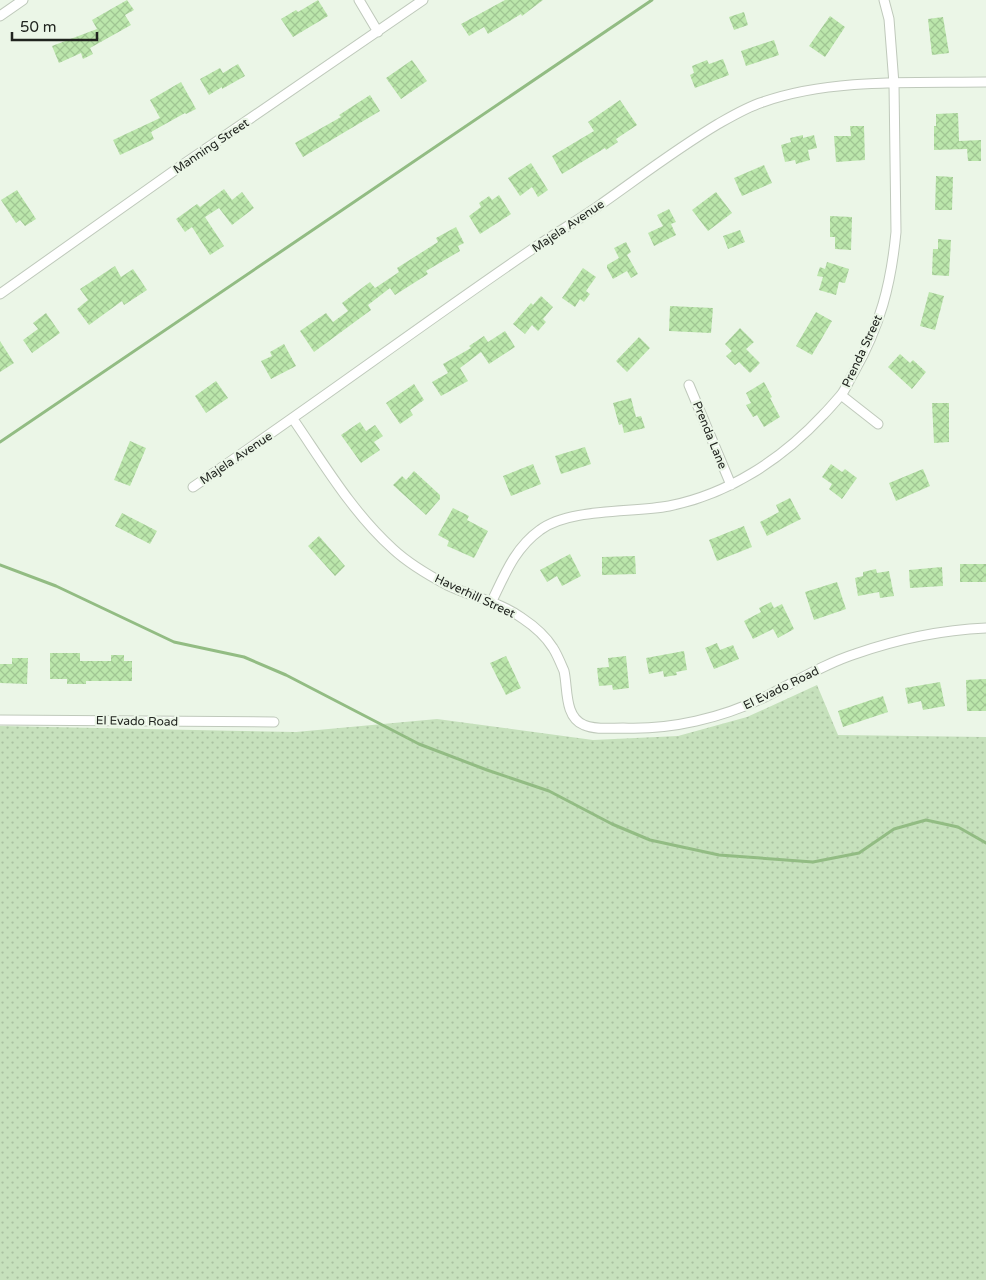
<svg xmlns="http://www.w3.org/2000/svg" width="986" height="1280" viewBox="0 0 986 1280" font-family="'Varela Round',sans-serif">
<defs>
<pattern id="grass-dots" width="8" height="8" patternUnits="userSpaceOnUse" patternTransform="scale(1.25)"><rect width="8" height="8" fill="#c6e1bc"/><path d="M2 2h.1M6 6h.1" fill="none" stroke="#aac1a1" stroke-width="1.8" stroke-linecap="round"/></pattern>
<pattern id="building-cross-hatch" width="8" height="8" patternUnits="userSpaceOnUse" patternTransform="scale(1.25)"><rect width="8" height="8" fill="#bbe6ab"/><path d="M0 0l8 8M0 8l8-8" fill="none" stroke="#a0c593"/></pattern>
</defs>
<rect width="100%" height="100%" fill="#ebf6e7"/>
<!-- grass -->
<path fill="url(#grass-dots)" d="M 817,685 L 838,735 L 986,737 L 986,1280 L 0,1280 L 0,726 L 296,732 L 437,719 L 593,740 L 678,736 L 747,717 Z"/>
<g fill="none" stroke-linecap="round" stroke-linejoin="round">
<!-- stream -->
<path stroke="#92bc83" stroke-width="3" d="M 0,442 L 652,0
M 0,565 L 56,586 L 174,642 L 244,657 L 286,675 L 419,744 L 487,770 L 549,791 L 612,824 L 650,840 L 719,855 L 813,862 L 859,853 L 894,829 L 926,820 L 958,827 L 986,843"/>
</g>
<!-- building -->
<path fill="url(#building-cross-hatch)" d="M 127,0 L 134,10 L 125,15 L 131,25 L 90,48 L 93,54 L 83,59 L 81,53 L 59,63 L 52,46 L 97,29 L 92,20 Z
M 318,0 L 328,16 L 293,37 L 281,19 L 296,10 L 298,12 Z
M 505,0 L 543,0 L 522,16 L 521,14 L 488,34 L 484,27 L 469,36 L 461,24 Z
M 744,12 L 748,25 L 734,30 L 729,17 Z
M 830,16 L 845,27 L 825,57 L 809,46 Z
M 943,17 L 949,53 L 932,55 L 928,19 Z
M 774,40 L 779,55 L 746,66 L 741,51 Z
M 723,59 L 729,75 L 695,88 L 690,75 L 694,73 L 692,66 L 707,60 L 709,64 Z
M 412,60 L 427,81 L 401,99 L 386,78 Z
M 238,64 L 245,76 L 222,89 L 222,87 L 209,95 L 200,79 L 220,68 L 223,73 Z
M 181,82 L 196,109 L 186,114 L 185,113 L 151,132 L 154,139 L 120,155 L 113,140 L 160,118 L 150,100 Z
M 370,95 L 380,111 L 303,157 L 295,143 L 341,117 L 339,115 Z
M 620,100 L 637,125 L 616,139 L 618,142 L 606,150 L 605,148 L 562,174 L 552,156 L 594,131 L 588,122 Z
M 958,113 L 959,141 L 981,140 L 981,161 L 968,161 L 967,149 L 934,150 L 934,126 L 936,126 L 936,114 Z
M 850,126 L 864,126 L 865,160 L 836,162 L 834,136 L 851,136 Z
M 803,135 L 803,138 L 814,135 L 817,148 L 808,150 L 810,160 L 796,164 L 795,160 L 785,162 L 781,145 L 791,142 L 790,138 Z
M 531,163 L 548,190 L 538,197 L 532,187 L 520,196 L 508,178 Z
M 764,165 L 772,183 L 742,196 L 734,178 Z
M 936,176 L 953,177 L 952,210 L 935,210 Z
M 224,189 L 232,200 L 242,192 L 254,208 L 232,225 L 219,208 L 205,217 L 224,246 L 210,255 L 192,227 L 185,232 L 176,219 L 197,204 L 200,207 Z
M 17,190 L 36,219 L 25,226 L 20,220 L 16,223 L 1,200 Z
M 716,192 L 732,213 L 708,231 L 692,210 Z
M 499,195 L 511,214 L 480,234 L 469,216 L 481,207 L 479,203 L 489,196 L 492,200 Z
M 669,209 L 676,222 L 671,224 L 676,235 L 654,246 L 648,233 L 663,226 L 657,215 Z
M 830,216 L 852,217 L 851,250 L 835,249 L 835,237 L 830,237 Z
M 456,227 L 464,243 L 458,246 L 460,251 L 426,271 L 428,274 L 395,295 L 390,288 L 368,305 L 371,310 L 314,352 L 300,331 L 326,313 L 333,322 L 348,311 L 342,303 L 370,282 L 375,288 L 399,272 L 397,268 L 438,242 L 436,238 Z
M 740,230 L 745,242 L 728,249 L 723,236 Z
M 938,239 L 951,240 L 949,276 L 932,275 L 933,249 L 938,249 Z
M 626,242 L 631,252 L 627,255 L 638,274 L 631,278 L 627,271 L 613,279 L 607,268 L 607,265 L 619,258 L 614,248 Z
M 827,262 L 849,269 L 845,283 L 839,282 L 836,295 L 819,290 L 823,277 L 817,276 L 820,267 L 825,269 Z
M 115,266 L 121,277 L 133,269 L 147,290 L 124,305 L 122,301 L 89,325 L 77,309 L 88,300 L 80,289 Z
M 583,268 L 596,277 L 586,291 L 590,294 L 584,302 L 580,299 L 575,307 L 562,298 Z
M 929,292 L 944,296 L 935,330 L 920,326 Z
M 541,296 L 553,307 L 543,319 L 546,322 L 538,331 L 532,325 L 525,334 L 513,324 L 531,303 L 533,305 Z
M 670,306 L 713,308 L 711,333 L 669,331 Z
M 816,312 L 832,321 L 812,355 L 796,346 Z
M 46,313 L 60,333 L 32,353 L 23,340 L 38,329 L 33,323 Z
M 740,328 L 754,342 L 746,349 L 760,363 L 750,373 L 739,362 L 735,365 L 726,356 L 732,351 L 725,344 Z
M 505,331 L 515,347 L 489,364 L 481,352 L 460,368 L 468,381 L 441,396 L 432,382 L 448,373 L 443,364 L 471,348 L 469,346 L 484,336 L 488,342 Z
M 639,337 L 650,348 L 627,372 L 616,361 Z
M 0,341 L 14,363 L 0,372 Z
M 284,344 L 296,366 L 271,379 L 261,361 L 272,356 L 270,352 Z
M 900,354 L 910,363 L 913,360 L 926,372 L 912,389 L 888,367 Z
M 216,381 L 228,398 L 206,413 L 195,396 Z
M 764,382 L 772,397 L 770,398 L 780,417 L 764,427 L 757,415 L 753,417 L 746,405 L 751,403 L 746,393 Z
M 414,384 L 424,400 L 410,410 L 413,415 L 400,424 L 386,403 Z
M 631,398 L 636,417 L 641,416 L 645,428 L 624,433 L 622,424 L 619,425 L 613,403 Z
M 932,403 L 949,403 L 949,442 L 934,443 Z
M 360,422 L 366,431 L 375,425 L 383,436 L 374,442 L 380,450 L 361,463 L 341,435 Z
M 130,441 L 146,448 L 130,486 L 114,480 Z
M 585,447 L 591,464 L 561,474 L 555,456 Z
M 533,464 L 541,484 L 511,496 L 503,476 Z
M 831,464 L 842,472 L 845,469 L 857,478 L 842,499 L 829,489 L 832,484 L 822,477 Z
M 923,469 L 930,486 L 896,501 L 889,483 Z
M 414,471 L 440,495 L 440,499 L 426,515 L 393,485 L 402,476 L 406,480 Z
M 790,498 L 801,519 L 767,536 L 760,522 L 779,512 L 776,505 Z
M 453,508 L 469,516 L 467,520 L 488,531 L 474,558 L 447,546 L 449,541 L 438,535 Z
M 122,513 L 157,531 L 150,544 L 115,526 Z
M 744,526 L 752,547 L 717,561 L 709,540 Z
M 319,536 L 345,566 L 335,576 L 308,546 Z
M 570,554 L 581,576 L 562,586 L 557,576 L 547,582 L 540,570 Z
M 635,556 L 636,574 L 602,575 L 602,557 Z
M 960,564 L 986,564 L 986,582 L 960,582 Z
M 942,567 L 943,586 L 910,588 L 909,570 Z
M 876,569 L 877,573 L 889,571 L 894,596 L 880,598 L 879,592 L 858,596 L 855,578 L 863,576 L 863,572 Z
M 837,582 L 846,609 L 814,620 L 805,592 Z
M 771,602 L 774,608 L 782,604 L 794,629 L 778,638 L 773,629 L 753,639 L 744,621 L 761,612 L 759,608 Z
M 717,643 L 720,650 L 733,645 L 739,659 L 714,669 L 705,648 Z
M 684,651 L 687,670 L 676,672 L 677,675 L 664,677 L 663,671 L 649,674 L 646,658 Z
M 50,653 L 80,653 L 80,661 L 111,661 L 111,655 L 124,655 L 124,661 L 132,661 L 132,681 L 86,681 L 86,684 L 67,684 L 67,679 L 50,679 Z
M 506,656 L 521,688 L 506,695 L 490,663 Z
M 626,656 L 629,688 L 613,690 L 612,685 L 599,686 L 597,668 L 609,667 L 608,658 Z
M 12,658 L 28,658 L 27,684 L 0,683 L 0,664 L 12,664 Z
M 986,679 L 986,711 L 967,711 L 966,680 Z
M 940,682 L 945,706 L 923,710 L 921,701 L 908,704 L 905,688 Z
M 883,696 L 888,712 L 843,727 L 838,711 Z"/>
<g fill="none" stroke-linecap="round" stroke-linejoin="round">
<defs>
<path id="minor" d="M 359,0 L 378,32
M 0,16 L 23,0
M 0,294 L 178,168 L 423,0
M 689,385 L 731,485
M 841,395 L 878,424
M 293,419 C 324,464 352,512 393,549 C 407,562 430,576 447,585 C 472,597 498,601 522,618 C 534,626 545,635 553,648 C 557,654 561,664 564,671 C 568,688 564,717 584,725 C 595,730 611,728 623,728 C 671,730 722,718 765,697 C 795,682 824,664 855,654 C 898,639 941,630 986,628
M 193,487 C 307,410 418,327 531,250 C 553,235 575,222 597,207 C 637,179 676,149 718,124 C 732,116 747,107 763,102 C 831,78 915,83 986,82
M 492,601 C 505,574 515,548 540,530 C 569,508 632,513 669,506 C 729,494 782,459 823,415 C 829,409 835,402 841,395 C 846,389 849,380 854,372 C 880,326 891,285 896,232 L 894,84 L 889,19 L 884,0
M 0,720 L 274,722"/>
</defs>
<!-- minor casing -->
<use href="#minor" stroke="#bfc9bb" stroke-width="11"/>
<!-- minor -->
<use href="#minor" stroke="#fff" stroke-width="9"/>
</g>
<g text-anchor="middle" stroke-width="4.5" stroke-linejoin="round" paint-order="stroke">
<!-- street labels -->
<g font-size="12" fill="#20241f" stroke="#ebf6e7">
<text transform="translate(211 146) rotate(-34)" y="4">Manning Street</text>
<text transform="translate(568 226) rotate(-34)" y="4">Majela Avenue</text>
<text transform="translate(862 351) rotate(-65)" y="4">Prenda Street</text>
<text transform="translate(710 435) rotate(68)" y="4">Prenda Lane</text>
<text transform="translate(236 458) rotate(-34)" y="4">Majela Avenue</text>
<text transform="translate(475 596) rotate(25)" y="4">Haverhill Street</text>
<text transform="translate(781 688) rotate(-26)" y="4">El Evado Road</text>
<text transform="translate(137 721) rotate(1)" y="4">El Evado Road</text>
</g>
</g>
<!-- scale -->
<path d="M12 32v8h85v-8" fill="none" stroke="#20241f" stroke-width="2.5"/>
<text x="20" y="32" font-size="15" fill="#20241f" stroke="#ebf6e7" stroke-width="4" paint-order="stroke">50 m</text>
</svg>
